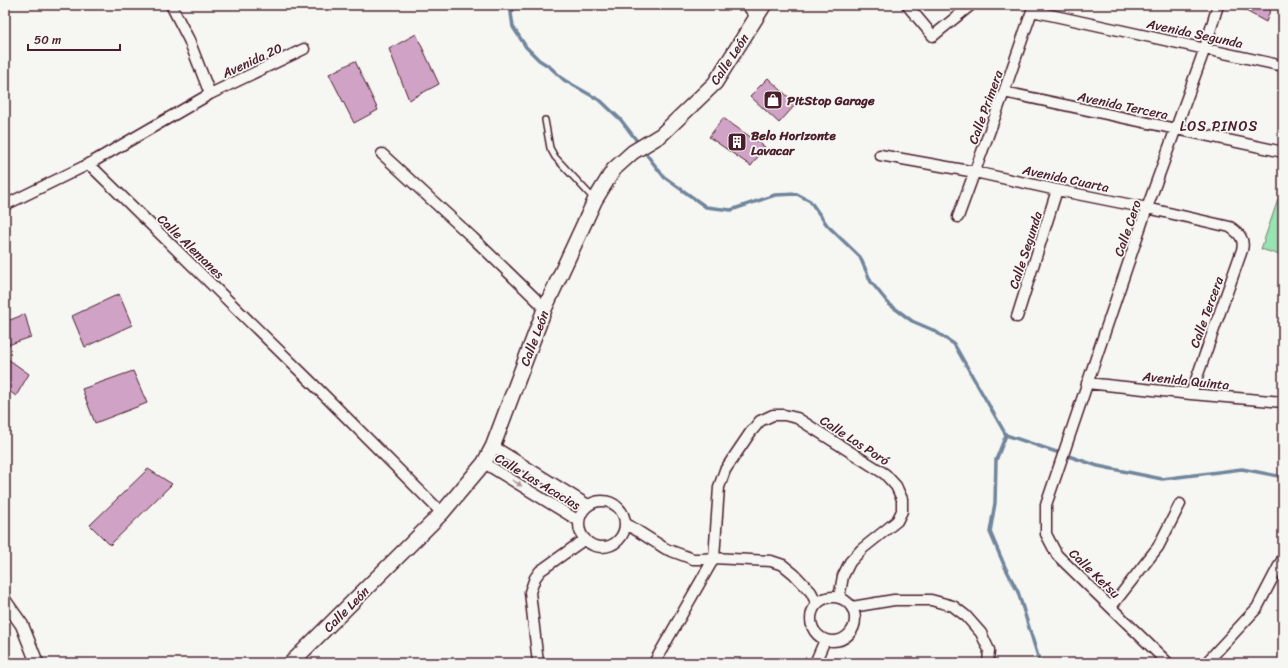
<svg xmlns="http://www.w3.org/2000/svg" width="1288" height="668" viewBox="0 0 1288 668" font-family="Sriracha,sans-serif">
<rect width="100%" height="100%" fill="#f6f6f2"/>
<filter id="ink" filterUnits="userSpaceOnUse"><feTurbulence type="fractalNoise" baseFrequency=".025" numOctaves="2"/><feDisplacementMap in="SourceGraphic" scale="8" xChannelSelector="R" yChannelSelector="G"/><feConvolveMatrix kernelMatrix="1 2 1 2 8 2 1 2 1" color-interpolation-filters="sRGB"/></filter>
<g filter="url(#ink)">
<!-- green -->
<path fill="#99e2b1" stroke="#72806e" d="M 1283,185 L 1283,256 L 1261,249 Z"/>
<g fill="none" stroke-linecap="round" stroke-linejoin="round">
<!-- stream -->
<path stroke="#6f859c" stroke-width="3.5" d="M 516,5 L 511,13 L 513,27 L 526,47 L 539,60 L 550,67 L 564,80 L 601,101 L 621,120 L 640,145
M 643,150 L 664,177 L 706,207 L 731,210 L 775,195 L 797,194 L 810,201 L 827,225 L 860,257 L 871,282 L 889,304 L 912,321 L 933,330 L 954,344 L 1006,435 L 996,460 L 995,503 L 990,532 L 1005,567 L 1018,592 L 1040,663
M 1006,435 L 1098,466 L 1162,479 L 1242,469 L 1283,477"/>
</g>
<!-- building -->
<path fill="#d0a3c6" stroke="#4a1f2b" d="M 1235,5 L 1272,5 L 1266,22 Z
M 416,34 L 439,84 L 409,100 L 389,49 Z
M 355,61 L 378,110 L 354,123 L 329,74 Z
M 768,78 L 796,104 L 779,123 L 750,96 Z
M 723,118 L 765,147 L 751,166 L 709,137 Z
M 119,294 L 132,325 L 85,347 L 72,316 Z
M 25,314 L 31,337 L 5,346 L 5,322 Z
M 5,357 L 29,374 L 16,396 L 5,388 Z
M 133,371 L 147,403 L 95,423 L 82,389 Z
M 148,469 L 172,484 L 110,545 L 90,525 Z"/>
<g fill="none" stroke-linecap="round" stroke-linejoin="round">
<defs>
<path id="service" d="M 545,120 L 550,148 L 555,157 L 594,199"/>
<path id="minor" d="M 171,5 L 189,40 L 210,94
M 747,5 L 757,18
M 907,5 L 933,36 L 971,5
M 1032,11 L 1283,66
M 1004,92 L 1283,152
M 382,154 L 473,238 L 545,308
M 880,155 L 975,172 L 1057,190 L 1147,208 L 1230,227 C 1239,233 1245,239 1242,250 L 1191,394
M 89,164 L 311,382 L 442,513
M 5,205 L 89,164 L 210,94 L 304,49
M 958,217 L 1004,92 L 1034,5
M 1017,317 L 1057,190
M 1087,383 L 1191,394 L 1283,402
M 493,446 L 588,505
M 484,463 L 579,521
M579 524a23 23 0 1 1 46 0a23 23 0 1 1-46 0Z
M 625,523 L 666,549 L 693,559 L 702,559 L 714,558 L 771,561 L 783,565 L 794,574 L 811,592 L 817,604
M811 619a22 22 0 1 1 44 0a22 22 0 1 1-44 0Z
M 852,607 L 894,600 L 931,600 L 953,606 L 966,616 L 981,633 L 989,650 L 988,663
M 1111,607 L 1158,547 L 1180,504
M 538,663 L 530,592 L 535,578 L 540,571 L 585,539
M 654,663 L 714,558 L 719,487 L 725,470 L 750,433 L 760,421 L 773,415 L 784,415 L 797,418 L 885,474 L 896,486 L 902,499 L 902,511 L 897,521 L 862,549 L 850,562 L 843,576 L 839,598
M 815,663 L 825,640
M 1168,663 L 1057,555 L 1046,534 L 1046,505 L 1147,208 L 1205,48 L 1218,5
M 1206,663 L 1257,608 L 1283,558"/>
<path id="tertiary" d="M 5,601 L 22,625 L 37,663"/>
<path id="secondary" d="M 291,663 L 442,513 L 484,463 L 493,446 L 545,308 L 595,200 L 614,169 L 633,152 L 661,135 L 715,83 L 764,5"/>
</defs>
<!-- service casing -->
<use href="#service" stroke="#4a1f2b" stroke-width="8"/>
<!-- minor casing -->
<use href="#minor" stroke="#4a1f2b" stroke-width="13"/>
<!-- tertiary casing -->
<use href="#tertiary" stroke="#4a1f2b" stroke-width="15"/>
<!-- secondary casing -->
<use href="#secondary" stroke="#4a1f2b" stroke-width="17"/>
<!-- service -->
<use href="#service" stroke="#f6f6f2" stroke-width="5"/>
<!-- minor -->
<use href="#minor" stroke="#f6f6f2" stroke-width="10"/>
<!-- tertiary -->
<use href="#tertiary" stroke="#f6f6f2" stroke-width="12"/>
<!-- secondary -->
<use href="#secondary" stroke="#f6f6f2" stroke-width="14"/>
</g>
<!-- one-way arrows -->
<defs><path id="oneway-solid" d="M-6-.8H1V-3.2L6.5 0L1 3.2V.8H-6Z"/></defs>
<use fill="#a99598" href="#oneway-solid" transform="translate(517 483) rotate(32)"/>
</g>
<!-- icons -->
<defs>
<symbol id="shop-square" viewBox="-11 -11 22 22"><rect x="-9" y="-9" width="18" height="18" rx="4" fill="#4a1f2b" stroke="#f6f6f2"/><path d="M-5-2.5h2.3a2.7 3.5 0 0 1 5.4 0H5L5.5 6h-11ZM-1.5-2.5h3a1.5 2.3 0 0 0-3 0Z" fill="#fff"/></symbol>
<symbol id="building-square" viewBox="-11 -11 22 22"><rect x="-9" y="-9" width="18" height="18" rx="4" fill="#4a1f2b" stroke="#f6f6f2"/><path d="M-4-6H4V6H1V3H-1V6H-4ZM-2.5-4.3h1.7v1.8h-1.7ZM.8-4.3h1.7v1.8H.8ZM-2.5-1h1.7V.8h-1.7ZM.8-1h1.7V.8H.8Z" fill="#fff"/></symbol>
</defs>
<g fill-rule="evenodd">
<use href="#shop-square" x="762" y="89" width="22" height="22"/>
<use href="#building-square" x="726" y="131" width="22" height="22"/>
</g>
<g text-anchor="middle" stroke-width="3.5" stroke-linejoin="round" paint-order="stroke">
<!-- street labels -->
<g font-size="13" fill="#4a1f2b" stroke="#f6f6f2">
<text transform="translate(1195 33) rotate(12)" y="5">Avenida Segunda</text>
<text transform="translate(729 59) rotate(-56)" y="5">Calle León</text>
<text transform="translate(252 60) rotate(-25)" y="5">Avenida 20</text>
<text transform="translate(1123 105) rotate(12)" y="5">Avenida Tercera</text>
<text transform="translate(985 107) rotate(-70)" y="5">Calle Primera</text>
<text transform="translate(1066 178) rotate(12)" y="5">Avenida Cuarta</text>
<text transform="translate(1127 228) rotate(-71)" y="5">Calle Cero</text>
<text transform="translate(191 246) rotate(44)" y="5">Calle Alemanes</text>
<text transform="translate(1025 250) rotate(-72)" y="5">Calle Segunda</text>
<text transform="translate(1206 312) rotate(-70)" y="5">Calle Tercera</text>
<text transform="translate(534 338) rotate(-69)" y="5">Calle León</text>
<text transform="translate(1186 380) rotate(6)" y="5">Avenida Quinta</text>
<text transform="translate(855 440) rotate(33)" y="5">Calle Los Poró</text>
<text transform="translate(538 481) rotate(31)" y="5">Calle Las Acacias</text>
<text transform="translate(1095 573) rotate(44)" y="5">Calle Ketsu</text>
<text transform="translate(346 609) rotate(-45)" y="5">Calle León</text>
</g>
<!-- poi labels -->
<g font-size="13" font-weight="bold" fill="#4a1f2b" stroke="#f6f6f2" text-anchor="start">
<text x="787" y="105">PitStop Garage</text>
<text x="751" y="140">Belo Horizonte<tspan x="751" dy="15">Lavacar</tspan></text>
</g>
<!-- neighbourhood labels -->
<g font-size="14" letter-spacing="1" fill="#4a1f2b" stroke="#f6f6f2">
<text x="1219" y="131">LOS PINOS</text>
</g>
</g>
<!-- margin -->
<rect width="1288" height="668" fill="none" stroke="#f6f6f2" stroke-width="20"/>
<rect x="10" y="10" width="1268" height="648" fill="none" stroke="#4a1f2b" stroke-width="1.5" filter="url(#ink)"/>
<!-- scale -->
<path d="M28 44v6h92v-6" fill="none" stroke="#4a1f2b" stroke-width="2"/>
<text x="34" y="44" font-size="12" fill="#4a1f2b" stroke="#f6f6f2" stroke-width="3" paint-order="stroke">50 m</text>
</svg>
